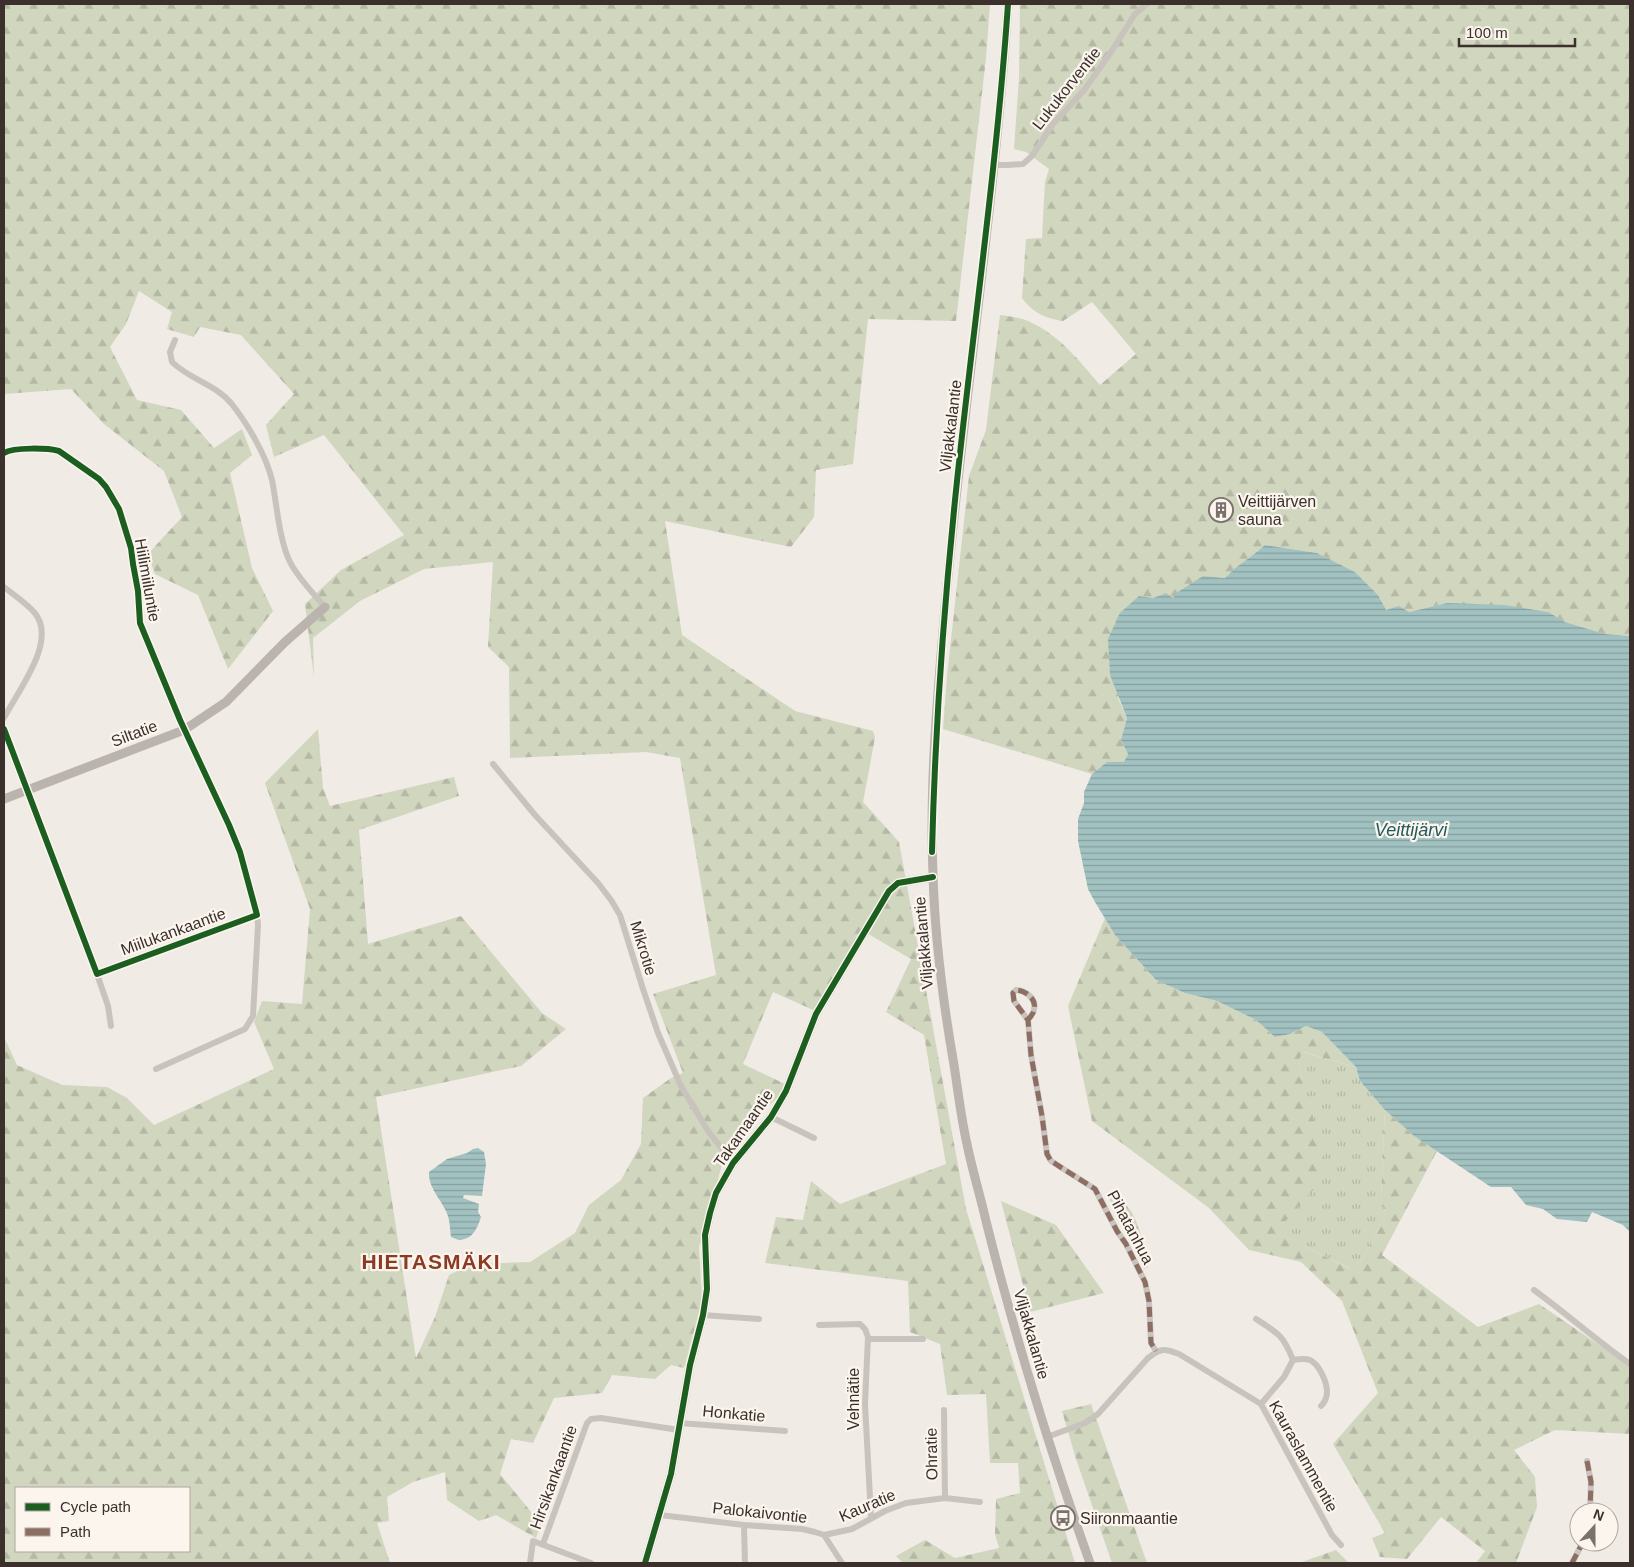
<svg xmlns="http://www.w3.org/2000/svg" width="1634" height="1567" viewBox="0 0 1634 1567" font-family="Helvetica,sans-serif">
<defs>
<pattern id="grass-tufts" width="24" height="20" patternUnits="userSpaceOnUse" patternTransform="scale(1.25)"><rect width="24" height="20" fill="#d1d6bf"/><path d="M3 7l-1-3M5 7V3M7 7l1-3M15 17l-1-3M17 17v-4M19 17l1-3" fill="none" stroke="#b4b8a4"/></pattern>
<pattern id="forest-firs" width="22" height="20" patternUnits="userSpaceOnUse" patternTransform="scale(1.25)"><rect width="22" height="20" fill="#d1d6bf"/><path d="M5 1l3.5 6h-7zM16 11l3.5 6h-7z" fill="#b4b8a4"/></pattern>
<pattern id="park-dots" width="8" height="8" patternUnits="userSpaceOnUse" patternTransform="scale(1.25)"><rect width="8" height="8" fill="#d1d6bf"/><path d="M2 2h.1M6 6h.1" fill="none" stroke="#b4b8a4" stroke-width="1.8" stroke-linecap="round"/></pattern>
<pattern id="water-rules" width="6" height="5" patternUnits="userSpaceOnUse" patternTransform="scale(1.25)"><rect width="6" height="5" fill="#a1c2c1"/><path d="M0 2.5h6" fill="none" stroke="#849e9d"/></pattern>
</defs>
<rect width="100%" height="100%" fill="#f0ebe5"/>
<!-- grass -->
<path fill="url(#grass-tufts)" d="M 1302,1052 L 1356,1067 L 1360,1081 L 1385,1110 L 1381,1199 L 1386,1215 L 1361,1261 L 1351,1269 L 1275,1232 L 1327,1173 L 1298,1061 Z"/>
<!-- forest -->
<path fill="url(#forest-firs)" fill-rule="evenodd" d="M 4,4 L 990,4 L 986,58 L 956,321 L 868,319 L 853,464 L 816,470 L 814,517 L 791,547 L 665,521 L 682,635 L 795,711 L 873,731 L 875,738 L 863,802 L 899,842 L 966,1209 L 1075,1563 L 903,1563 L 896,1556 L 925,1540 L 955,1558 L 999,1548 L 995,1534 L 996,1499 L 1020,1493 L 1018,1463 L 990,1463 L 986,1394 L 947,1395 L 940,1344 L 910,1332 L 908,1281 L 765,1263 L 776,1217 L 803,1220 L 811,1181 L 840,1204 L 946,1164 L 924,1035 L 886,1012 L 911,959 L 865,932 L 820,1013 L 773,992 L 743,1064 L 789,1086 L 727,1147 L 699,1247 L 702,1300 L 684,1368 L 671,1365 L 655,1379 L 612,1375 L 602,1393 L 554,1398 L 533,1443 L 511,1439 L 500,1474 L 541,1524 L 536,1538 L 496,1515 L 479,1521 L 447,1500 L 445,1472 L 413,1482 L 387,1497 L 389,1521 L 377,1523 L 390,1563 L 4,1563 L 4,1037 L 17,1065 L 62,1085 L 107,1087 L 127,1098 L 154,1125 L 274,1069 L 254,1022 L 262,1001 L 302,1004 L 310,909 L 265,783 L 318,729 L 323,788 L 330,806 L 454,777 L 459,796 L 359,830 L 368,944 L 461,916 L 542,1013 L 566,1029 L 521,1066 L 376,1097 L 416,1358 L 435,1317 L 449,1275 L 472,1264 L 530,1262 L 575,1233 L 589,1205 L 621,1180 L 641,1144 L 643,1098 L 671,1078 L 683,1073 L 653,994 L 716,975 L 680,758 L 646,752 L 510,758 L 509,667 L 488,647 L 493,562 L 424,569 L 360,601 L 313,638 L 314,678 L 305,604 L 341,570 L 404,535 L 324,435 L 274,457 L 266,425 L 294,394 L 241,335 L 200,327 L 194,337 L 167,329 L 172,312 L 139,291 L 126,324 L 110,347 L 137,400 L 181,410 L 214,448 L 242,429 L 252,455 L 230,473 L 252,568 L 273,611 L 228,669 L 198,595 L 155,574 L 148,554 L 182,517 L 164,471 L 104,424 L 71,389 L 4,394 ZM 16,1488 L 189,1488 L 189,1551 L 16,1551 Z
M 1020,4 L 1630,4 L 1630,636 L 1605,634 L 1565,622 L 1547,612 L 1447,603 L 1409,612 L 1399,607 L 1386,610 L 1378,595 L 1355,572 L 1317,553 L 1265,545 C 1256,553 1247,559 1238,566 C 1233,569 1230,574 1225,578 L 1203,576 L 1173,598 L 1166,593 L 1153,598 L 1139,596 L 1118,698 L 1127,718 L 1121,740 L 1128,754 L 1124,762 L 1107,762 L 1092,774 L 943,729 L 947,676 L 969,476 L 986,430 L 1000,315 C 1007,316 1016,317 1023,319 C 1057,332 1077,358 1100,385 L 1136,354 L 1092,302 L 1063,321 C 1046,319 1032,312 1022,298 L 1026,239 L 1042,238 L 1045,182 L 1049,169 L 1026,152 L 1014,149 L 1019,78 Z
M 1105,918 L 1115,935 L 1156,980 L 1185,993 L 1217,1001 L 1256,1020 L 1275,1037 L 1290,1034 L 1306,1026 L 1322,1032 L 1356,1067 L 1303,1052 L 1298,1061 L 1328,1173 L 1276,1232 L 1350,1269 L 1361,1261 L 1386,1215 L 1381,1199 L 1385,1110 L 1414,1136 L 1437,1151 L 1382,1255 L 1478,1327 L 1539,1304 L 1630,1366 L 1630,1434 L 1555,1430 L 1514,1450 L 1535,1477 L 1537,1507 L 1516,1563 L 1476,1563 L 1485,1551 L 1441,1517 L 1407,1559 L 1380,1557 L 1372,1538 L 1385,1533 L 1333,1444 L 1378,1393 L 1342,1301 L 1301,1262 L 1249,1250 L 1209,1208 L 1092,1121 L 1068,1006 Z
M 1001,1201 L 1056,1225 L 1104,1293 L 1030,1312 Z
M 1091,1404 L 1147,1563 L 1112,1563 L 1076,1459 L 1062,1411 Z
M 1336,1550 L 1349,1563 L 1299,1563 Z"/>
<!-- park -->
<path fill="url(#park-dots)" d="M 1111,1197 C 1136,1198 1145,1248 1148,1267 L 1144,1269 L 1133,1237 L 1110,1200 Z"/>
<!-- water -->
<path fill="url(#water-rules)" d="M 1265,545 L 1317,553 L 1355,572 L 1378,595 L 1386,610 L 1399,606 L 1409,612 L 1447,603 L 1504,605 L 1548,612 L 1565,622 L 1605,634 L 1630,636 L 1630,1232 L 1623,1225 L 1592,1212 L 1587,1222 L 1557,1219 L 1543,1209 L 1526,1205 L 1511,1187 L 1491,1187 L 1414,1136 L 1385,1110 L 1360,1081 L 1356,1067 L 1322,1032 L 1306,1026 L 1290,1034 L 1275,1037 L 1256,1020 L 1217,1001 L 1185,993 L 1156,980 L 1115,935 L 1095,902 L 1088,889 L 1078,841 L 1078,819 L 1084,803 L 1084,792 L 1092,774 L 1107,762 L 1124,762 L 1128,754 L 1121,740 L 1127,718 L 1110,675 L 1108,639 L 1120,613 L 1139,596 L 1153,598 L 1166,593 L 1173,598 L 1178,592 L 1203,576 L 1225,578 C 1230,574 1233,569 1238,566 C 1247,559 1256,553 1265,545 Z
M 478,1148 L 484,1152 L 486,1164 L 482,1196 L 464,1195 L 463,1198 L 479,1204 L 478,1212 L 481,1217 C 477,1229 473,1239 459,1240 L 451,1237 C 450,1230 450,1223 448,1216 C 443,1201 428,1189 429,1172 L 447,1159 L 467,1153 L 473,1149 Z"/>
<g fill="none" stroke-linecap="round" stroke-linejoin="round">
<!-- street -->
<path stroke="#c9c3be" stroke-width="6" d="M 994,165 L 1008,165 L 1023,164 L 1032,156 L 1053,124 L 1085,89 L 1111,52 L 1135,14 L 1147,4
M 175,340 L 170,352 L 172,362 C 189,379 215,384 231,403 C 247,423 266,455 272,480 C 277,505 279,540 290,562 C 298,578 313,593 325,607
M 4,453 C 14,447 48,448 59,451 L 99,479 L 106,487 L 119,509 L 131,548 L 133,564 L 138,591 L 140,623 L 180,720 L 229,825 L 240,852 L 257,915 L 97,974 L 4,729
M 4,587 C 14,595 26,603 34,612 C 59,640 17,692 4,718
M 493,764 L 535,815 L 598,883 L 611,900 L 620,915 L 643,989 L 658,1033 L 681,1086 L 708,1131 L 733,1163
M 97,974 L 108,1006 L 111,1026
M 1028,1020 C 1031,1016 1034,1013 1034,1009 C 1037,998 1024,990 1016,990 L 1013,993 L 1014,1001 L 1028,1020 L 1031,1055 L 1042,1116 L 1047,1154 L 1051,1161 L 1095,1189 L 1117,1231 L 1126,1244 L 1145,1282 L 1149,1301 L 1151,1343 L 1156,1351
M 156,1069 L 245,1029 L 253,1016 L 258,925 L 257,915
M 771,1117 L 814,1138
M 1534,1290 C 1567,1314 1597,1341 1630,1364
M 703,1315 L 759,1319
M 1256,1319 C 1278,1333 1283,1335 1293,1360 L 1284,1377 L 1261,1404
M 819,1325 L 860,1324 L 865,1329 L 868,1337 L 865,1404 L 871,1517
M 868,1339 L 923,1339
M 1293,1360 C 1299,1359 1305,1358 1310,1360 C 1319,1364 1327,1382 1327,1392 C 1327,1398 1325,1402 1321,1406
M 944,1410 L 945,1498
M 680,1423 L 785,1431
M 1047,1437 L 1085,1423 L 1098,1414 L 1148,1358 C 1161,1348 1164,1348 1179,1354 L 1261,1404 L 1332,1535 L 1341,1545
M 1587,1461 L 1591,1482 L 1590,1512
M 660,1515 L 744,1525 L 802,1529 L 815,1532 L 824,1535 L 842,1563
M 744,1525 L 745,1563
M 824,1535 L 852,1529 L 885,1511 L 906,1503 L 945,1498 L 980,1502
M 543,1544 L 587,1423 L 591,1419 L 601,1418 L 679,1430
M 530,1563 L 533,1541 L 591,1563
M 1572,1563 L 1583,1542"/>
<!-- secondary -->
<path stroke="#bab3ae" stroke-width="9" d="M 1008,4 C 995,202 964,399 946,597 C 938,689 929,783 933,875 C 935,939 943,1002 954,1065 C 958,1091 961,1118 967,1144 C 972,1169 980,1195 986,1221 C 1015,1337 1050,1451 1090,1563
M 4,799 L 184,730 L 226,702 L 285,642 L 325,607
M 645,1563 L 671,1474 L 690,1365 L 703,1315 L 707,1289 L 705,1235 L 710,1213 L 716,1193 L 733,1163 L 771,1117 L 786,1091 L 816,1014 L 889,891 L 898,883 L 933,877"/>
<!-- quiet -->
<path stroke="#8d6e63" stroke-width="5" stroke-dasharray="10 5" stroke-linecap="butt" d="M 1028,1020 C 1031,1016 1034,1013 1034,1009 C 1037,998 1024,990 1016,990 L 1013,993 L 1014,1001 L 1028,1020 L 1031,1055 L 1042,1116 L 1047,1154 L 1051,1161 L 1095,1189 L 1117,1231 L 1126,1244 L 1145,1282 L 1149,1301 L 1151,1343 L 1156,1351
M 1587,1461 L 1591,1482 L 1590,1512
M 1572,1563 L 1583,1542"/>
<defs>
<path id="cycleway" d="M 4,453 C 14,447 48,448 59,451 L 99,479 L 106,487 L 119,509 L 131,548 L 133,564 L 138,591 L 140,623 L 180,720 L 229,825 L 240,852 L 257,915 L 97,974 L 4,729
M 932,852 C 935,728 944,604 957,481 C 974,322 997,163 1008,4
M 645,1563 L 671,1474 L 690,1365 L 703,1315 L 707,1289 L 705,1235 L 710,1213 L 716,1193 L 733,1163 L 771,1117 L 786,1091 L 816,1014 L 889,891 L 898,883 L 933,877"/>
</defs>
<!-- cycleway casing -->
<use href="#cycleway" stroke="#fbf5ee" stroke-width="9"/>
<!-- cycleway -->
<use href="#cycleway" stroke="#1b5e20" stroke-width="6"/>
</g>
<!-- icons -->
<defs>
<symbol id="building-ring" viewBox="-11 -11 22 22"><circle r="9.5" fill="#fbf5ee" stroke="#7a716c" stroke-width="1.5"/><path d="M-4-6H4V6H1V3H-1V6H-4ZM-2.5-4.3h1.7v1.8h-1.7ZM.8-4.3h1.7v1.8H.8ZM-2.5-1h1.7V.8h-1.7ZM.8-1h1.7V.8H.8Z" fill="#7a716c"/></symbol>
<symbol id="bus-ring" viewBox="-11 -11 22 22"><circle r="9.5" fill="#fbf5ee" stroke="#7a716c" stroke-width="1.5"/><path d="M-5-6H5V4H4V6H2V4H-2V6H-4V4H-5ZM-3.5-4V0h7V-4ZM-3.5 1.2v1.5H-2V1.2ZM2 1.2v1.5H3.5V1.2Z" fill="#7a716c"/></symbol>
</defs>
<g fill-rule="evenodd">
<use href="#building-ring" x="1207" y="496" width="28" height="28"/>
<use href="#bus-ring" x="1049" y="1504" width="28" height="28"/>
</g>
<g text-anchor="middle" stroke-width="4.5" stroke-linejoin="round" paint-order="stroke">
<!-- street labels -->
<g font-size="16" fill="#3b302b" stroke="#fbf5ee">
<text transform="translate(1066 88) rotate(-52)" y="6">Lukukorventie</text>
<text transform="translate(950 426) rotate(-83)" y="6">Viljakkalantie</text>
<text transform="translate(148 580) rotate(80)" y="6">Hiilimiiluntie</text>
<text transform="translate(134 733) rotate(-21)" y="6">Siltatie</text>
<text transform="translate(173 931) rotate(-20)" y="6">Miilukankaantie</text>
<text transform="translate(923 943) rotate(-95)" y="6">Viljakkalantie</text>
<text transform="translate(644 948) rotate(73)" y="6">Mikrotie</text>
<text transform="translate(743 1128) rotate(-55)" y="6">Takamaantie</text>
<text transform="translate(1131 1227) rotate(62)" y="6">Pihatanhua</text>
<text transform="translate(1032 1334) rotate(74)" y="6">Viljakkalantie</text>
<text transform="translate(853 1399) rotate(-90)" y="6">Vehnätie</text>
<text transform="translate(734 1413) rotate(5)" y="6">Honkatie</text>
<text transform="translate(931 1454) rotate(-91)" y="6">Ohratie</text>
<text transform="translate(1304 1456) rotate(61)" y="6">Kauraslammentie</text>
<text transform="translate(553 1477) rotate(-70)" y="6">Hirsikankaantie</text>
<text transform="translate(867 1505) rotate(-23)" y="6">Kauratie</text>
<text transform="translate(760 1512) rotate(6)" y="6">Palokaivontie</text>
</g>
<!-- poi labels -->
<g font-size="16" fill="#3b302b" stroke="#fbf5ee" text-anchor="start">
<text x="1238" y="507">Veittijärven<tspan x="1238" dy="18">sauna</tspan></text>
<text x="1080" y="1524">Siironmaantie</text>
</g>
<!-- water labels -->
<g font-size="18" font-style="italic" fill="#1f5a5e" stroke="#fbf5ee">
<text x="1411" y="836">Veittijärvi</text>
</g>
<!-- district labels -->
<g font-size="21" font-weight="bold" letter-spacing="1" fill="#8c3b22" stroke="#fbf5ee">
<text x="431" y="1269">HIETASMÄKI</text>
</g>
</g>
<!-- border -->
<rect width="1634" height="1567" fill="none" stroke="#3b302b" stroke-width="10"/>
<!-- legend -->
<rect x="15" y="1487" width="175" height="65" fill="#fbf5ee" stroke="#aea6a0"/>
<rect x="25" y="1503" width="25" height="8" fill="#1b5e20" stroke="#aea6a0"/>
<text x="60" y="1512" font-size="15" fill="#3b302b">Cycle path</text>
<rect x="25" y="1528" width="25" height="8" fill="#8d6e63" stroke="#aea6a0"/>
<text x="60" y="1537" font-size="15" fill="#3b302b">Path</text>
<!-- north arrow -->
<g transform="translate(1594 1527) rotate(21)"><circle r="24" fill="#fbf5ee" stroke="#aea6a0"/>
<path d="M0-4L9 19L0 12L-9 19Z" fill="#7a716c"/>
<text y="-8" font-size="14" font-weight="bold" text-anchor="middle" fill="#3b302b">N</text>
</g>
<!-- scale -->
<path d="M1459 38v8h116v-8" fill="none" stroke="#3b302b" stroke-width="2.5"/>
<text x="1466" y="38" font-size="15" fill="#3b302b" stroke="#fbf5ee" stroke-width="4" paint-order="stroke">100 m</text>
</svg>
